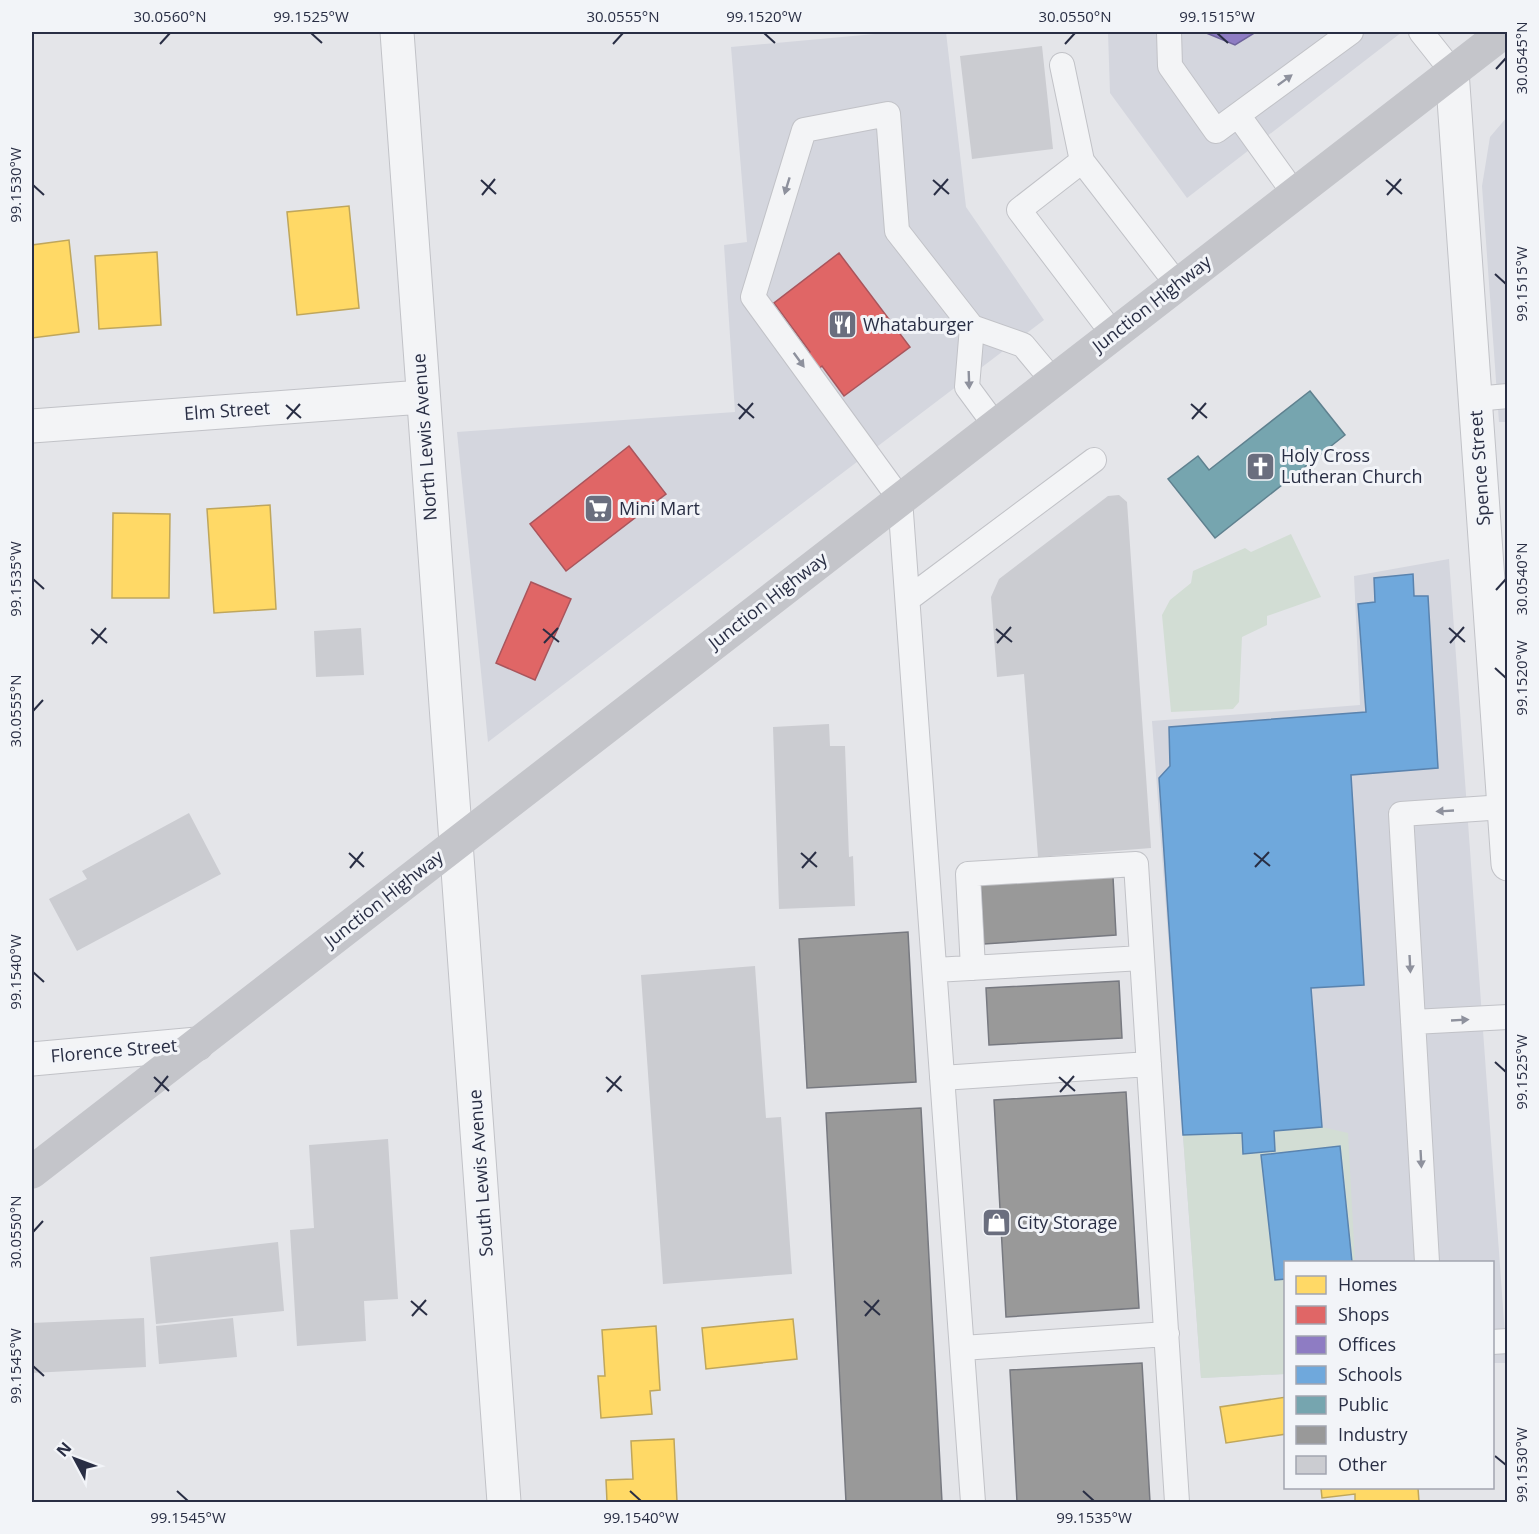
<svg xmlns="http://www.w3.org/2000/svg" width="1539" height="1534" viewBox="0 0 1539 1534" font-family="'Open Sans',sans-serif">
<rect width="100%" height="100%" fill="#e4e5e9"/>
<!-- built -->
<path fill="#d4d6de" d="M 897,32 L 946,32 L 966,207 L 1044,320 L 488,742 L 457,432 L 735,412 L 724,245 L 747,242 L 731,47 Z
M 1108,32 L 1402,32 L 1187,198 L 1110,93 Z
M 1507,117 L 1508,422 L 1499,422 L 1482,186 L 1490,137 Z
M 1449,559 L 1507,1363 L 1493,1363 L 1492,1262 L 1286,1262 L 1285,1374 L 1201,1378 L 1152,721 L 1360,705 L 1354,576 Z"/>
<!-- green -->
<path fill="#d2ddd4" d="M 1291,534 L 1321,597 L 1267,616 L 1267,625 L 1242,637 L 1239,702 L 1233,709 L 1171,712 L 1162,615 L 1170,600 L 1191,583 L 1193,571 L 1245,548 L 1251,552 Z
M 1322,1127 L 1348,1133 L 1355,1262 L 1286,1262 L 1285,1374 L 1201,1378 L 1183,1135 Z"/>
<!-- homes -->
<path fill="#ffd966" stroke="#bfa65c" stroke-width="1.5" d="M 349,206 L 359,308 L 297,315 L 287,212 Z
M 69,240 L 79,332 L 32,338 L 32,245 Z
M 157,252 L 161,325 L 99,329 L 95,256 Z
M 270,505 L 276,609 L 214,613 L 207,509 Z
M 113,513 L 170,514 L 169,598 L 112,598 Z
M 793,1319 L 797,1359 L 706,1369 L 702,1328 Z
M 656,1326 L 660,1390 L 650,1391 L 652,1414 L 601,1418 L 598,1376 L 605,1376 L 602,1330 Z
M 1286,1397 L 1286,1434 L 1226,1443 L 1220,1407 Z
M 674,1439 L 677,1502 L 607,1502 L 606,1480 L 633,1479 L 631,1441 Z
M 1321,1488 L 1418,1488 L 1419,1502 L 1355,1502 L 1355,1494 L 1322,1498 Z"/>
<!-- shops -->
<path fill="#e06666" stroke="#a9555c" stroke-width="1.5" d="M 839,253 L 910,347 L 844,396 L 822,366 L 813,374 L 802,359 L 810,352 L 774,303 Z
M 629,446 L 666,494 L 566,571 L 530,524 Z
M 531,582 L 571,599 L 535,680 L 496,663 Z"/>
<!-- offices -->
<path fill="#8e7cc3" stroke="#70659d" stroke-width="1.5" d="M 1204,32 L 1256,32 L 1235,45 Z"/>
<!-- schools -->
<path fill="#6fa8dc" stroke="#5a83ae" stroke-width="1.5" d="M 1413,574 L 1414,596 L 1428,596 L 1438,768 L 1351,775 L 1364,985 L 1311,988 L 1322,1127 L 1274,1131 L 1275,1151 L 1243,1154 L 1242,1133 L 1183,1135 L 1159,778 L 1170,766 L 1169,727 L 1366,712 L 1358,604 L 1375,602 L 1374,578 Z
M 1340,1146 L 1352,1262 L 1286,1262 L 1286,1279 L 1275,1280 L 1261,1155 Z"/>
<!-- public -->
<path fill="#76a5af" stroke="#5f818f" stroke-width="1.5" d="M 1310,391 L 1345,435 L 1215,538 L 1168,479 L 1198,456 L 1209,470 Z"/>
<!-- industry -->
<path fill="#999" stroke="#777980" stroke-width="1.5" d="M 1113,877 L 1116,935 L 984,944 L 981,885 Z
M 908,932 L 916,1082 L 807,1088 L 799,939 Z
M 1119,981 L 1122,1038 L 989,1045 L 986,988 Z
M 1126,1092 L 1139,1308 L 1006,1317 L 994,1100 Z
M 921,1108 L 942,1502 L 846,1502 L 826,1113 Z
M 1142,1363 L 1150,1502 L 1017,1502 L 1010,1370 Z"/>
<!-- building -->
<path fill="#cbccd1" d="M 1042,46 L 1053,149 L 972,159 L 960,56 Z
M 1119,495 L 1127,502 L 1151,848 L 1038,857 L 1024,674 L 997,677 L 991,597 L 999,579 L 1108,496 Z
M 361,628 L 364,675 L 316,677 L 314,631 Z
M 829,724 L 830,746 L 845,746 L 849,857 L 853,856 L 855,906 L 779,909 L 773,727 Z
M 189,813 L 221,874 L 77,951 L 49,899 L 87,879 L 82,871 Z
M 755,966 L 766,1118 L 781,1117 L 792,1274 L 663,1284 L 641,975 Z
M 388,1139 L 398,1299 L 364,1301 L 366,1341 L 297,1346 L 290,1230 L 314,1228 L 309,1145 Z
M 278,1242 L 284,1311 L 156,1324 L 150,1257 Z
M 144,1318 L 146,1367 L 32,1373 L 32,1323 Z
M 233,1318 L 237,1357 L 159,1364 L 156,1326 Z"/>
<g fill="none" stroke-linecap="round" stroke-linejoin="round">
<defs>
<path id="lane" d="M 1169,32 L 1170,66 L 1216,131 L 1351,32
M 1421,32 L 1452,71
M 1062,65 L 1082,161 L 1177,284
M 1238,115 L 1294,193
M 1082,161 L 1019,210 L 1113,334
M 972,327 L 967,387 L 995,425
M 1475,399 L 1508,396
M 908,599 L 1094,460
M 973,968 L 968,874 L 1136,864 L 1177,1502
M 935,970 L 1142,958
M 1413,1022 L 1508,1017
M 942,1078 L 1149,1064
M 1427,1262 L 1401,814 L 1504,807
M 1492,1342 L 1508,1341
M 962,1348 L 1167,1334
M 973,1502 L 900,499 L 753,297 L 804,130 L 888,114 L 897,231 L 972,327 L 1023,345 L 1053,381"/>
<path id="street" d="M 397,32 L 504,1502
M 1452,71 L 1508,864
M 32,426 L 422,397
M 32,1059 L 197,1044"/>
</defs>
<!-- lane casing -->
<use href="#lane" stroke="#c1c2c7" stroke-width="26"/>
<!-- street casing -->
<use href="#street" stroke="#c1c2c7" stroke-width="35"/>
<!-- lane -->
<use href="#lane" stroke="#f3f4f6" stroke-width="24"/>
<!-- street -->
<use href="#street" stroke="#f3f4f6" stroke-width="33"/>
<!-- secondary -->
<path stroke="#c4c5ca" stroke-width="33" d="M 32,1172 L 1504,32"/>
</g>
<!-- one-way arrows -->
<defs><path id="oneway-solid" d="M-6-.8H1V-3.2L6.5 0L1 3.2V.8H-6Z" transform="scale(1.5)"/></defs>
<g fill="#8e919d">
<use href="#oneway-solid" transform="translate(1285 80) rotate(-36)"/>
<use href="#oneway-solid" transform="translate(787 186) rotate(107)"/>
<use href="#oneway-solid" transform="translate(799 360) rotate(54)"/>
<use href="#oneway-solid" transform="translate(969 380) rotate(88)"/>
<use href="#oneway-solid" transform="translate(1445 811) rotate(177)"/>
<use href="#oneway-solid" transform="translate(1410 964) rotate(87)"/>
<use href="#oneway-solid" transform="translate(1460 1020) rotate(-3)"/>
<use href="#oneway-solid" transform="translate(1421 1159) rotate(87)"/>
</g>
<!-- ticks -->
<path fill="none" stroke="#292e44" stroke-width="2" d="M 311,33 L 322,43M 764,33 L 775,43M 1217,33 L 1228,43M 160,44 L 170,33M 613,44 L 623,33M 1065,44 L 1075,33M 1496,69 L 1506,58M 481,180 L 496,194M 933,180 L 949,194M 1386,180 L 1402,194M 33,185 L 44,195M 482,195 L 495,179M 934,195 L 948,179M 1387,195 L 1401,179M 1495,274 L 1506,284M 738,404 L 754,418M 1191,404 L 1207,418M 286,405 L 301,418M 287,419 L 300,404M 739,419 L 753,403M 1192,419 L 1206,403M 33,579 L 44,589M 1496,590 L 1506,579M 1449,628 L 1465,642M 91,629 L 107,643M 543,629 L 559,642M 996,629 L 1012,642M 544,643 L 558,628M 997,643 L 1011,627M 1450,643 L 1464,627M 92,644 L 106,628M 1495,668 L 1506,678M 33,711 L 43,700M 349,853 L 364,867M 801,853 L 817,867M 1254,853 L 1270,866M 1255,867 L 1269,852M 350,868 L 363,852M 802,868 L 816,852M 33,972 L 44,982M 1495,1062 L 1506,1072M 154,1077 L 169,1091M 606,1077 L 622,1091M 1059,1077 L 1075,1091M 155,1092 L 168,1076M 607,1092 L 621,1076M 1060,1092 L 1074,1076M 33,1232 L 43,1221M 411,1301 L 427,1315M 864,1301 L 880,1315M 412,1316 L 426,1300M 865,1316 L 879,1300M 33,1366 L 44,1376M 1495,1456 L 1506,1465M 177,1491 L 188,1501M 630,1491 L 641,1501M 1083,1491 L 1094,1501"/>
<!-- icons -->
<defs>
<symbol id="restaurant-square" viewBox="-11 -11 22 22"><rect x="-9" y="-9" width="18" height="18" rx="4" fill="#6a6e7e" stroke="#f2f4f8"/><path d="M-5-6h1v4h1v-4h1v4h1v-4h1v5L-1.5 .5V6h-2V.5L-5-1ZM5-6V6H3V1.5H1.5Q1.5-4 5-6Z" fill="#fff"/></symbol>
<symbol id="church-square" viewBox="-11 -11 22 22"><rect x="-9" y="-9" width="18" height="18" rx="4" fill="#6a6e7e" stroke="#f2f4f8"/><path d="M-1.2-6h2.4v3.5h3.3v2.4h-3.3V6h-2.4V-.1h-3.3v-2.4h3.3Z" fill="#fff"/></symbol>
<symbol id="supermarket-square" viewBox="-11 -11 22 22"><rect x="-9" y="-9" width="18" height="18" rx="4" fill="#6a6e7e" stroke="#f2f4f8"/><path d="M-6-5.5h2.5l.6 2H6L4.5 2H-2.5L-4.4-4H-6ZM-1.5 3.2a1.3 1.3 0 1 0 .1 0ZM3 3.2a1.3 1.3 0 1 0 .1 0Z" fill="#fff"/></symbol>
<symbol id="shop-square" viewBox="-11 -11 22 22"><rect x="-9" y="-9" width="18" height="18" rx="4" fill="#6a6e7e" stroke="#f2f4f8"/><path d="M-5-2.5h2.3a2.7 3.5 0 0 1 5.4 0H5L5.5 6h-11ZM-1.5-2.5h3a1.5 2.3 0 0 0-3 0Z" fill="#fff"/></symbol>
</defs>
<g fill-rule="evenodd">
<use href="#restaurant-square" x="826" y="308" width="33" height="33"/>
<use href="#church-square" x="1244" y="450" width="33" height="33"/>
<use href="#supermarket-square" x="582" y="492" width="33" height="33"/>
<use href="#shop-square" x="980" y="1206" width="33" height="33"/>
</g>
<g text-anchor="middle" stroke-width="6" stroke-linejoin="round" paint-order="stroke">
<!-- street labels -->
<g font-size="18" fill="#292e44" stroke="#f2f4f8">
<text transform="translate(1152 304) rotate(-38)" y="6">Junction Highway</text>
<text transform="translate(227 411) rotate(-4)" y="6">Elm Street</text>
<text transform="translate(425 437) rotate(-94)" y="6">North Lewis Avenue</text>
<text transform="translate(1480 468) rotate(-94)" y="6">Spence Street</text>
<text transform="translate(768 601) rotate(-38)" y="6">Junction Highway</text>
<text transform="translate(384 899) rotate(-38)" y="6">Junction Highway</text>
<text transform="translate(114 1051) rotate(-5)" y="6">Florence Street</text>
<text transform="translate(481 1173) rotate(-94)" y="6">South Lewis Avenue</text>
</g>
<!-- poi labels -->
<g font-size="18" fill="#292e44" stroke="#f2f4f8" text-anchor="start">
<text x="863" y="331">Whataburger</text>
<text x="1281" y="462">Holy Cross<tspan x="1281" dy="21">Lutheran Church</tspan></text>
<text x="619" y="515">Mini Mart</text>
<text x="1017" y="1229">City Storage</text>
</g>
</g>
<!-- border -->
<rect width="1539" height="1534" fill="none" stroke="#f2f4f8" stroke-width="66"/>
<!-- legend -->
<rect x="1284" y="1261" width="210" height="228" fill="#f2f4f8" stroke="#a2a5b0" stroke-width="1.5"/>
<rect x="1296" y="1276" width="30" height="18" fill="#ffd966" stroke="#a2a5b0" stroke-width="1.5"/>
<text x="1338" y="1291" font-size="18" fill="#292e44">Homes</text>
<rect x="1296" y="1306" width="30" height="18" fill="#e06666" stroke="#a2a5b0" stroke-width="1.5"/>
<text x="1338" y="1321" font-size="18" fill="#292e44">Shops</text>
<rect x="1296" y="1336" width="30" height="18" fill="#8e7cc3" stroke="#a2a5b0" stroke-width="1.5"/>
<text x="1338" y="1351" font-size="18" fill="#292e44">Offices</text>
<rect x="1296" y="1366" width="30" height="18" fill="#6fa8dc" stroke="#a2a5b0" stroke-width="1.5"/>
<text x="1338" y="1381" font-size="18" fill="#292e44">Schools</text>
<rect x="1296" y="1396" width="30" height="18" fill="#76a5af" stroke="#a2a5b0" stroke-width="1.5"/>
<text x="1338" y="1411" font-size="18" fill="#292e44">Public</text>
<rect x="1296" y="1426" width="30" height="18" fill="#999999" stroke="#a2a5b0" stroke-width="1.5"/>
<text x="1338" y="1441" font-size="18" fill="#292e44">Industry</text>
<rect x="1296" y="1456" width="30" height="18" fill="#cbccd1" stroke="#a2a5b0" stroke-width="1.5"/>
<text x="1338" y="1471" font-size="18" fill="#292e44">Other</text>
<!-- north arrow -->
<g transform="translate(75 1459) rotate(311)" stroke="#f2f4f8" stroke-width="4.5" paint-order="stroke">
<path d="M0-4.5L10 22L0 15L-10 22Z" fill="#292e44"/>
<text y="-9" font-size="16" font-weight="bold" text-anchor="middle" fill="#292e44">N</text>
</g>
<rect x="33" y="33" width="1473" height="1468" fill="none" stroke="#292e44" stroke-width="2"/>
<g font-size="15" text-anchor="middle" fill="#292e44">
<text x="170" y="22">30.0560°N</text>
<text x="311" y="22">99.1525°W</text>
<text x="623" y="22">30.0555°N</text>
<text x="764" y="22">99.1520°W</text>
<text x="1075" y="22">30.0550°N</text>
<text x="1217" y="22">99.1515°W</text>
<text transform="translate(1522 58) rotate(-90)" y="5">30.0545°N</text>
<text transform="translate(16 185) rotate(-90)" y="5">99.1530°W</text>
<text transform="translate(1522 284) rotate(-90)" y="5">99.1515°W</text>
<text transform="translate(16 579) rotate(-90)" y="5">99.1535°W</text>
<text transform="translate(1522 579) rotate(-90)" y="5">30.0540°N</text>
<text transform="translate(1522 678) rotate(-90)" y="5">99.1520°W</text>
<text transform="translate(16 711) rotate(-90)" y="5">30.0555°N</text>
<text transform="translate(16 972) rotate(-90)" y="5">99.1540°W</text>
<text transform="translate(1522 1072) rotate(-90)" y="5">99.1525°W</text>
<text transform="translate(16 1232) rotate(-90)" y="5">30.0550°N</text>
<text transform="translate(16 1366) rotate(-90)" y="5">99.1545°W</text>
<text transform="translate(1522 1465) rotate(-90)" y="5">99.1530°W</text>
<text x="188" y="1523">99.1545°W</text>
<text x="641" y="1523">99.1540°W</text>
<text x="1094" y="1523">99.1535°W</text>
</g>
</svg>
